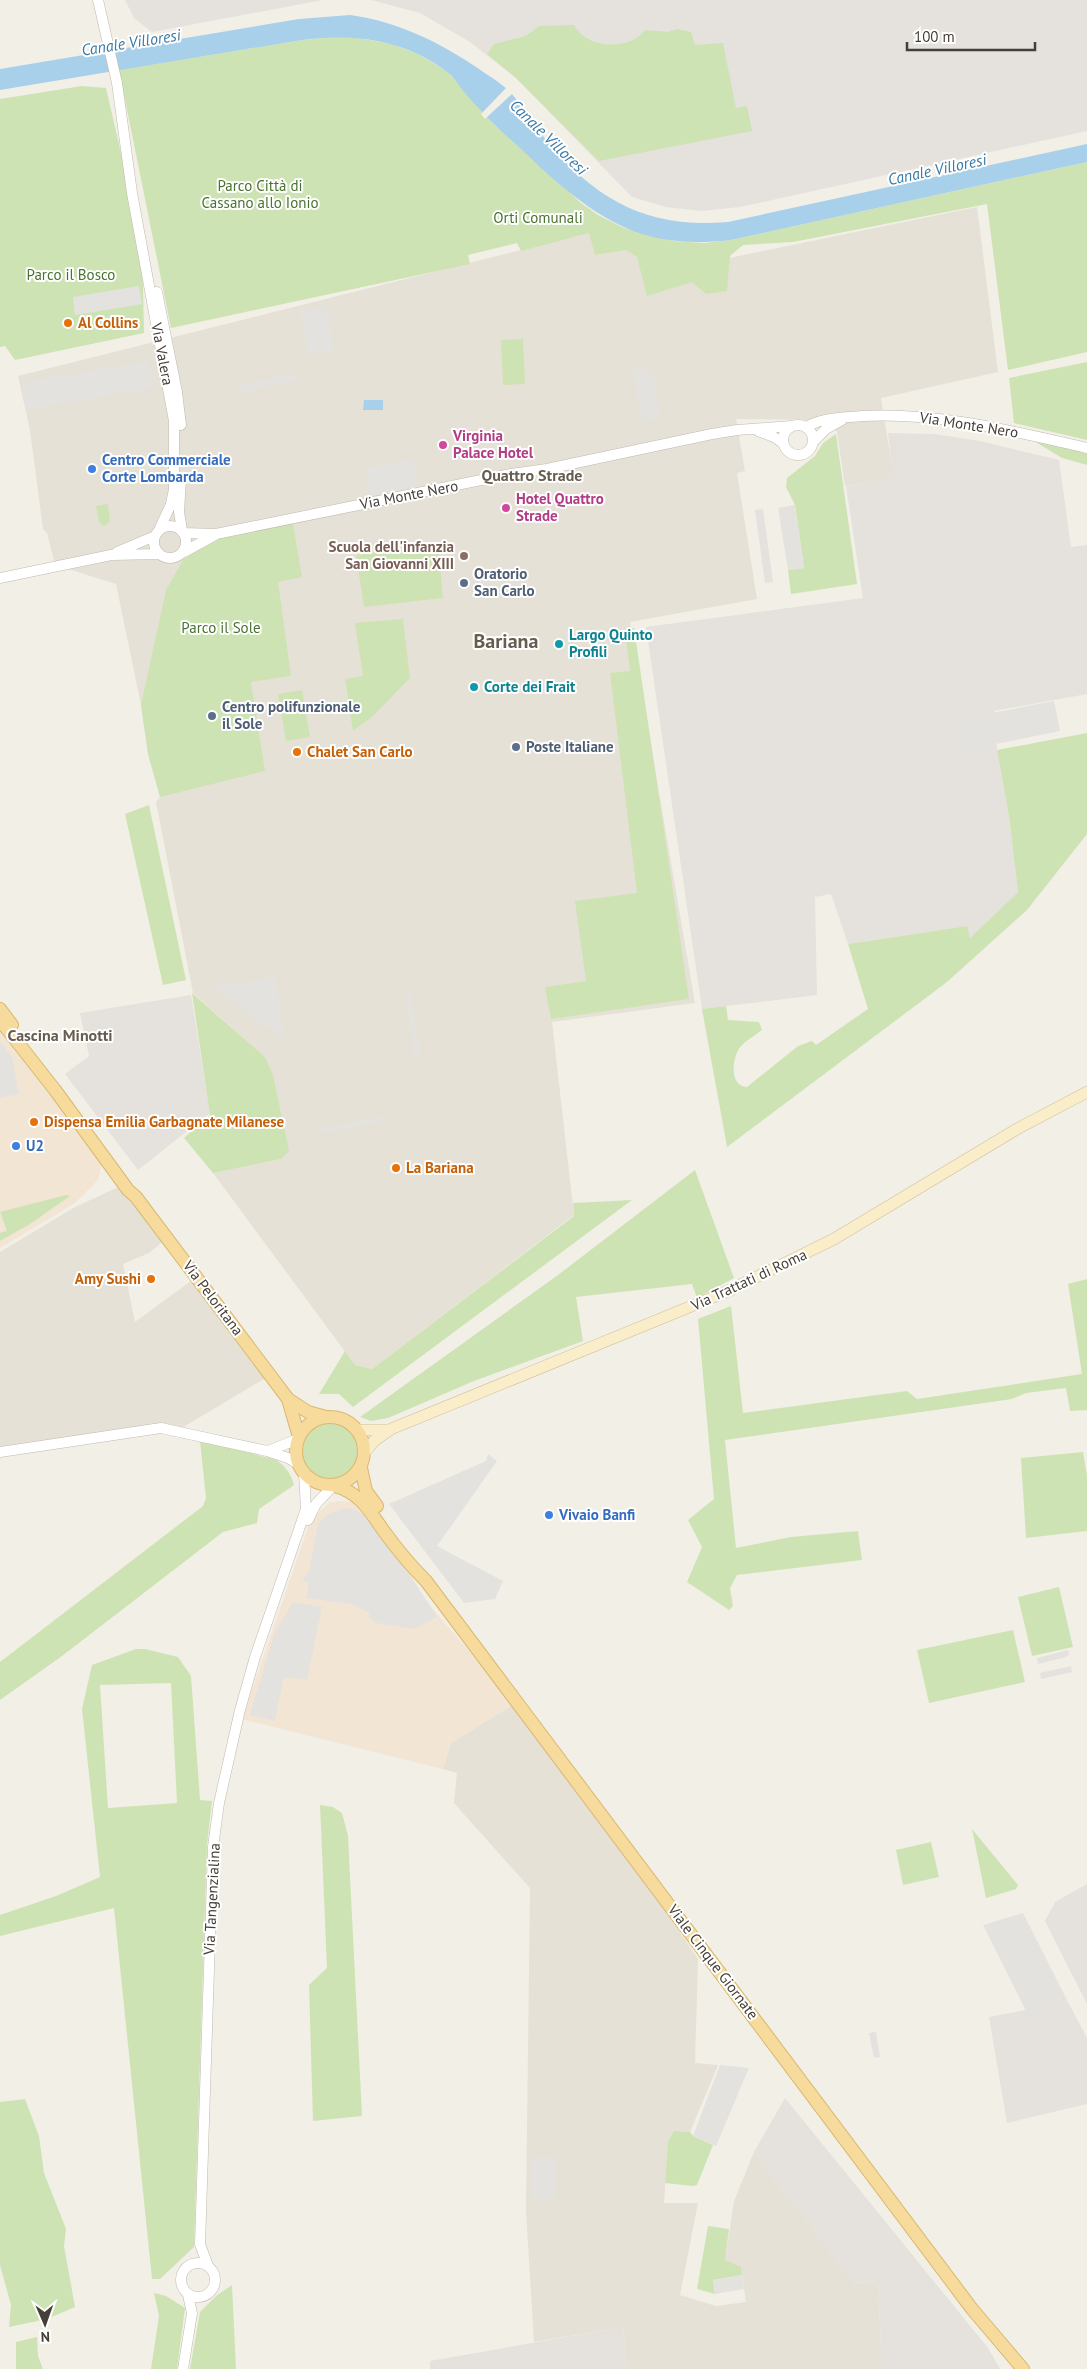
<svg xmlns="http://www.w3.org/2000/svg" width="1087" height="2369" viewBox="0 0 1087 2369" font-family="'PT Sans',sans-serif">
<rect width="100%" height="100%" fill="#f2efe7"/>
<!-- residential -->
<path fill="#e6e1d6" d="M 977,207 L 998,372 L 881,398 L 894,479 L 845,486 L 837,432 L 831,420 L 736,419 L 745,471 L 737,473 L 757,599 L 630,622 L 695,1003 L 552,1022 L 574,1215 L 372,1369 L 355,1365 L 213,1173 L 281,1159 L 265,1057 L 193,993 L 156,802 L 160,797 L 148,754 L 141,705 L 116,584 L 55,565 L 47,533 L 43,529 L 30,430 L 18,376 L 593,232 L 700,264 Z
M 123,1185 L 166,1239 L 149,1253 L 123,1264 L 135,1322 L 195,1278 L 269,1376 L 180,1429 L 0,1450 L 0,1252 L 75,1207 Z
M 514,1704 L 661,1904 L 698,1959 L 695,2063 L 718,2065 L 690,2132 L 674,2131 L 668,2141 L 664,2203 L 698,2203 L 680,2295 L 716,2306 L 746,2302 L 741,2268 L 725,2260 L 734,2201 L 754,2152 L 855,2284 L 878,2282 L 882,2369 L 627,2369 L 623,2327 L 534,2342 L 526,2211 L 530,1888 L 454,1803 L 457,1773 L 443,1769 L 451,1743 Z"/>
<!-- commercial -->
<path fill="#f2e5d4" d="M 0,1022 L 102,1163 L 98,1180 L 75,1203 L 0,1248 Z
M 342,1501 L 352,1502 L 376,1523 L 384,1539 L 422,1596 L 514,1704 L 451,1743 L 443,1769 L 242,1719 L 311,1519 L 330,1502 Z"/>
<!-- industrial -->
<path fill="#e5e1dc" d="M 125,0 L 323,0 L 152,32 L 134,18 Z
M 371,0 L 1087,0 L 1087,131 L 740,207 L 702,211 L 666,207 L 632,197 L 516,78 L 470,42 L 420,13 Z
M 888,433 L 934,434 L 980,441 L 1059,460 L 1071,547 L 1087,545 L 1087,694 L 994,711 L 997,750 L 1009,816 L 1018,892 L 969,939 L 967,926 L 848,944 L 831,894 L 815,897 L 817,995 L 702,1009 L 646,627 L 863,598 L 846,486 L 893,479 Z
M 191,995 L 210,1113 L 138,1170 L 65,1074 L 89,1056 L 80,1013 Z
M 1087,1884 L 1087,2004 L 1045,1921 L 1055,1902 Z
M 1068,2002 L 1087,2038 L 1087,2104 L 1007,2123 L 989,2017 Z
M 785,2098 L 988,2348 L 1000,2369 L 882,2369 L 878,2282 L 855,2284 L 754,2152 Z
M 623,2327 L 627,2369 L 430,2369 L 430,2361 Z"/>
<!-- green -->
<path fill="#cee3b3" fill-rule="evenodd" d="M 574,25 C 585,45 613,49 633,40 C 638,38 642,33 645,30 L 668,32 L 677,29 L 691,32 L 695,45 L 723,43 L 736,108 L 747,106 L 752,131 L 599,161 L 516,78 L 487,54 L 494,44 L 526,36 L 539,26 Z
M 347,36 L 392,44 L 418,54 L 448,72 L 495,125 L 581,203 L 598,215 L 624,228 L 673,241 L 704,243 L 731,240 L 1087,162 L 1087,352 L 1008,370 L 987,204 L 793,242 L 743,245 L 730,256 L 727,291 L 706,294 L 692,282 L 647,296 L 637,257 L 626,250 L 595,255 L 589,233 L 521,251 L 517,243 L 468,255 L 470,264 L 171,328 L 119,70 L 302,40 Z
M 82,86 L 106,88 L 142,244 L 144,333 L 15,360 L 5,346 L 0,347 L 0,99 Z
M 523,339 L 525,384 L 503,385 L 501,340 Z
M 1087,362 L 1087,440 L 1014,423 L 1009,378 Z
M 836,434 L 857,584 L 791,594 L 788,570 L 804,568 L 795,505 L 786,487 L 787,478 L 815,456 L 823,443 Z
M 1029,438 L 1087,453 L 1087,465 L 1062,458 Z
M 108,504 L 110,521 L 106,525 L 102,525 L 99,521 L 96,506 Z
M 293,524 L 302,577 L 278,582 L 291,676 L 251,682 L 265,771 L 160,797 L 148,754 L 141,705 L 166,590 L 183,560 L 203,545 L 224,536 Z
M 438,544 L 443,598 L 364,607 L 356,555 Z
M 403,619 L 410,678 L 372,717 L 353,731 L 345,679 L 363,676 L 355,623 Z
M 634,628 L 689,999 L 551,1019 L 545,987 L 586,981 L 575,901 L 637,893 L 610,673 L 630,671 L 625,629 Z
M 302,690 L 310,737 L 286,741 L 278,694 Z
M 1087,733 L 1087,834 L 1027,910 L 947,982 L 727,1147 L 702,1009 L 726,1006 L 728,1020 L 759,1022 L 762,1030 C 756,1035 748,1039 742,1045 C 732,1055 728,1086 747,1087 L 798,1046 L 812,1041 L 816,1045 L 868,1009 L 848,944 L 967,926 L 970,938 L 1018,892 L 1009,816 L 997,750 Z
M 149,805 L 186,980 L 163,985 L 125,814 Z
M 192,993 L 265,1057 L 273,1075 L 289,1151 L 281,1159 L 213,1173 L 184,1138 L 210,1115 Z
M 695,1170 L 734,1278 L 697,1298 L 692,1284 L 576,1297 L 583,1341 L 474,1381 L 388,1418 L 371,1421 L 360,1417 L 558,1275 Z
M 66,1195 L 70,1196 L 30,1224 L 0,1241 L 0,1233 L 7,1231 L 0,1212 Z
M 632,1200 L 353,1407 L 339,1394 L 319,1394 L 345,1351 L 355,1365 L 372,1369 L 574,1216 L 573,1203 Z
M 1087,1279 L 1087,1410 L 1070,1411 L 1066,1388 L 1026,1393 L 1012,1399 L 725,1440 L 736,1548 L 791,1537 L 858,1531 L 862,1560 L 737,1575 L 730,1588 L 733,1606 L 729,1610 L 687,1582 L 702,1547 L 688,1520 L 714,1499 L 698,1319 L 731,1306 L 743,1413 L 907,1391 L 917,1399 L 1082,1374 L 1068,1284 Z
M299 1450a31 31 0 1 1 62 0a31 31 0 1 1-62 0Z
M 200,1441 L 274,1459 C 284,1464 291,1473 294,1485 L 259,1509 L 257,1523 L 223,1532 L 62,1656 L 0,1700 L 0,1662 L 203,1506 L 206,1498 Z
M 1083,1452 L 1087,1476 L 1087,1531 L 1026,1538 L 1021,1458 Z
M 1059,1587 L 1073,1647 L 1032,1656 L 1018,1597 Z
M 1013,1630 L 1025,1682 L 929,1703 L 917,1650 Z
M 136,1649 L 145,1649 L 178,1657 L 191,1676 L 200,1800 L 212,1801 L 207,1845 L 194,2247 L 160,2279 L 152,2279 L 114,1908 L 0,1936 L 0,1915 L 56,1896 L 100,1877 L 82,1709 L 92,1665 ZM 171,1683 L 177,1803 L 108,1808 L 100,1685 Z
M 320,1805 L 333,1807 L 342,1813 L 348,1836 L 362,2116 L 313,2121 L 309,1985 L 327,1968 Z
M 972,1829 L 1018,1885 L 1016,1889 L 986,1898 Z
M 931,1842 L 939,1877 L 903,1885 L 896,1850 Z
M 25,2099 L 39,2136 L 44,2173 L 66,2229 L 64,2246 L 75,2307 L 47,2319 L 9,2327 L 11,2305 L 0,2265 L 0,2102 Z
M 674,2131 L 690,2132 L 693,2136 L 713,2145 L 697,2185 L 692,2186 L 665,2183 L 668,2141 Z
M 708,2226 L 729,2229 L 725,2260 L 741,2267 L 742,2275 L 713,2280 L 715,2294 L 697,2289 Z
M 232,2285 L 236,2369 L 190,2369 L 200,2312 L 216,2296 Z
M 154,2293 L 166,2296 L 185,2308 L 177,2369 L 151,2369 L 159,2316 Z
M 37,2337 L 38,2356 L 43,2369 L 16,2369 L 16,2342 Z"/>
<!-- parking -->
<path fill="#e4e2df" d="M 139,286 L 142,304 L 75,315 L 73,297 Z
M 326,306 L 334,351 L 308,355 L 300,311 Z
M 148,361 L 154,387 L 26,410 L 22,383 Z
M 646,368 L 647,374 L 653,373 L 660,419 L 642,422 L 633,370 Z
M 297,374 L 299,380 L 240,392 L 239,385 Z
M 413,459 L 419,488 L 371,498 L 365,469 Z
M 795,505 L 804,568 L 788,570 L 778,508 Z
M 763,509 L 773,582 L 765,583 L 755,510 Z
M 1054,701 L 1060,731 L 966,750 L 960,719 Z
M 275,977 L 284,1039 L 213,988 Z
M 410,989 L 420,1057 L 415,1061 L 406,992 Z
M 0,1042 L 12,1057 L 19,1094 L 0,1098 Z
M 385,1116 L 386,1121 L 322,1133 L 321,1128 Z
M 488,1454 L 497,1461 L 437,1546 L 503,1581 L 495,1599 L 464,1603 L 389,1504 L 486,1461 Z
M 346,1508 L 356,1510 L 376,1523 L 438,1618 L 435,1618 L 415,1629 L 376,1623 L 369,1618 L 369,1613 L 352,1604 L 306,1598 L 309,1582 L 302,1580 L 309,1571 L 318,1524 L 330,1513 Z
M 293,1602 L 322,1607 L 307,1680 L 284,1677 L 275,1721 L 250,1715 L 274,1634 Z
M 1068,1650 L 1069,1655 L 1066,1657 L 1038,1664 L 1037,1658 Z
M 1071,1666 L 1072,1672 L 1041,1679 L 1040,1673 Z
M 1023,1913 L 1068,2002 L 1026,2011 L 983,1925 Z
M 876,2032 L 880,2057 L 874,2058 L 869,2033 Z
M 720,2065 L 749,2068 L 716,2146 L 693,2136 Z
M 531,2157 L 556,2157 L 556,2192 L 554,2192 L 554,2200 L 531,2200 Z
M 742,2275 L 744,2289 L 715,2294 L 713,2280 Z"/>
<!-- water -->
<path fill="#a9d0ea" d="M 350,15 C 400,22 441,43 482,71 C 492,78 504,85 512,94 C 524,108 534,125 546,140 C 597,201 648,229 728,222 L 1087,144 L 1087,162 L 731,240 C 646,250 602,223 541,168 C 526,153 509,139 494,124 C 484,114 474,104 466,94 C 459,87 454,76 446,71 C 403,39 353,33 302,40 L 0,90 L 0,69 L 299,19 Z
M 364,400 L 383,400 L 383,410 L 363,410 Z"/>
<!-- pier -->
<path fill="#f2efe7" d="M 507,87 L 513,93 L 485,119 L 481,114 Z"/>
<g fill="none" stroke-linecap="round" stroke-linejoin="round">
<defs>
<path id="tertiary" d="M 98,0 L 117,83 L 132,193 L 174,421 L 174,489 L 171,504 L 159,530
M 157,292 L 177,392 L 181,425
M783 440a15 15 0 1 1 30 0a15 15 0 1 1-30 0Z
M 806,427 C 824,417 842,418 862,416 C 939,412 1012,431 1087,448
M 758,431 L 774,437 L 784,444
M 813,442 L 826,429 L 842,420
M 181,479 L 179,512 L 182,530
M154 542a16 16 0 1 1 32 0a16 16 0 1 1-32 0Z
M 184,533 L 216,534 L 511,474 L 547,469 L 712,434 L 737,430 L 791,426
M 117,552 L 155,536
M 184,552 L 215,535
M 0,578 L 111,555 L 159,554
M 268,1451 L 298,1439
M 0,1452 L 161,1428 L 267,1451 L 288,1458 L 298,1464
M 308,1520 L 316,1504 L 333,1486
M181 2280a17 17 0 1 1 34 0a17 17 0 1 1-34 0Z
M 208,2266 L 200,2244 L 213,1847 L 219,1803 L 240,1710 L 255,1657 L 306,1509 L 304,1473
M 183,2369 L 192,2313 L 188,2295"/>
<path id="secondary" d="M 358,1430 L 387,1430
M 365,1452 L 374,1441 L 391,1429 L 726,1292 L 834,1239 L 1017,1129 L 1087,1092"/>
<path id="primary" d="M 0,1009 L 12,1025
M 0,1020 L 55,1090 L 128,1190 L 136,1197 L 288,1399 L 299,1437
M 288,1399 L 308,1412 L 326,1417
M296 1451a34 34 0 1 1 68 0a34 34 0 1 1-68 0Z
M 361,1468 L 366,1491 L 377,1506
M 335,1486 C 360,1493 369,1510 383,1530 C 396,1548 410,1565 426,1581 L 972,2309 L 1023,2369"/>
</defs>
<!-- tertiary casing -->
<use href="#tertiary" stroke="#c0b9ae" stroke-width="11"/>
<!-- secondary casing -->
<use href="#secondary" stroke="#cec09a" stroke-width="12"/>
<!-- primary casing -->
<use href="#primary" stroke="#d9b86e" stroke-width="14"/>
<!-- tertiary -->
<use href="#tertiary" stroke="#fff" stroke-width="10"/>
<!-- secondary -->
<use href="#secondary" stroke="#faeeca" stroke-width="11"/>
<!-- primary -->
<use href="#primary" stroke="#f6db9d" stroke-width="12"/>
</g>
<!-- markers -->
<g fill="#e8710a" stroke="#fff" stroke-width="2">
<circle cx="68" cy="323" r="5"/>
<circle cx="297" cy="752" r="5"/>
<circle cx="34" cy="1122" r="5"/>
<circle cx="396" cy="1168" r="5"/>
<circle cx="151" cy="1279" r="5"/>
</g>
<g fill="#d1479c" stroke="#fff" stroke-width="2">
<circle cx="443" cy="445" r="5"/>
<circle cx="506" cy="508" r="5"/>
</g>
<g fill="#3f7fe0" stroke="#fff" stroke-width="2">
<circle cx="92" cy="469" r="5"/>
<circle cx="16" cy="1146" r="5"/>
<circle cx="549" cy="1515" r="5"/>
</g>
<circle fill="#8d6e63" stroke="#fff" stroke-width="2" cx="464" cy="556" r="5"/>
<g fill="#5c6f8a" stroke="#fff" stroke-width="2">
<circle cx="464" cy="583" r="5"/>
<circle cx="212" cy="716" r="5"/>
<circle cx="516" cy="747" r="5"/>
</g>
<g fill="#0f9aa8" stroke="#fff" stroke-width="2">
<circle cx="559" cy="644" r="5"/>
<circle cx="474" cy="687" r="5"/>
</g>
<g text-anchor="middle" stroke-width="4" stroke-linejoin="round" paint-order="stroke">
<!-- park labels -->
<g font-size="15" fill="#49722f" stroke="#fff">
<text x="260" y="191">Parco Città di<tspan x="260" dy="17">Cassano allo Ionio</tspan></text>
<text x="538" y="223">Orti Comunali</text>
<text x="71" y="280">Parco il Bosco</text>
<text x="221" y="633">Parco il Sole</text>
</g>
<!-- food labels -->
<g font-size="15" font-weight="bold" fill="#c56008" stroke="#fff" text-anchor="start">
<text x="78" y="328">Al Collins</text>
<text x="307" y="757">Chalet San Carlo</text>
<text x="44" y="1127">Dispensa Emilia Garbagnate Milanese</text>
<text x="406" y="1173">La Bariana</text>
<text x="141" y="1284" text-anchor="end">Amy Sushi</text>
</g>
<!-- street labels -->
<g font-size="15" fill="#453f37" stroke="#fff">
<text transform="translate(162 354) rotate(79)" y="5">Via Valera</text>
<text transform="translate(969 425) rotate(9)" y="5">Via Monte Nero</text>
<text transform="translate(409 495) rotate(-11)" y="5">Via Monte Nero</text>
<text transform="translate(749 1280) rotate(-25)" y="5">Via Trattati di Roma</text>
<text transform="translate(213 1298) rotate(53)" y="5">Via Peloritana</text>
<text transform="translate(212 1899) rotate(-87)" y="5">Via Tangenzialina</text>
<text transform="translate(713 1962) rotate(53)" y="5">Viale Cinque Giornate</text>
</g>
<!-- hotel labels -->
<g font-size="15" font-weight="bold" fill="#b23c85" stroke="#fff" text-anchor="start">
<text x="453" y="441">Virginia<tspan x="453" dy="17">Palace Hotel</tspan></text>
<text x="516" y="504">Hotel Quattro<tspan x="516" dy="17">Strade</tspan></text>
</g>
<!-- shop labels -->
<g font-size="15" font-weight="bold" fill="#366cbe" stroke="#fff" text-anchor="start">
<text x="102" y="465">Centro Commerciale<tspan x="102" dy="17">Corte Lombarda</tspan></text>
<text x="26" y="1151">U2</text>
<text x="559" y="1520">Vivaio Banfi</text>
</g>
<!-- education labels -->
<g font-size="15" font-weight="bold" fill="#785e54" stroke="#fff" text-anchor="end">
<text x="454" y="552">Scuola dell'infanzia<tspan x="454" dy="17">San Giovanni XIII</tspan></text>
</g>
<!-- service labels -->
<g font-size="15" font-weight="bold" fill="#4e5e75" stroke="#fff" text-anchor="start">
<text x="474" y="579">Oratorio<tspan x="474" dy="17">San Carlo</tspan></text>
<text x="222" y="712">Centro polifunzionale<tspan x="222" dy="17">il Sole</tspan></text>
<text x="526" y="752">Poste Italiane</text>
</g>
<!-- culture labels -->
<g font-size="15" font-weight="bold" fill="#0d838f" stroke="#fff" text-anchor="start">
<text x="569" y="640">Largo Quinto<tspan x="569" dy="17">Profili</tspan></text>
<text x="484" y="692">Corte dei Frait</text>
</g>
<!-- water labels -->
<g font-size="16" font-style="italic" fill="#397aa7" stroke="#fff">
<text transform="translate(131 42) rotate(-9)" y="6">Canale Villoresi</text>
<text transform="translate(549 137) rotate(44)" y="6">Canale Villoresi</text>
<text transform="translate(937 169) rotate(-12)" y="6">Canale Villoresi</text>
</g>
<!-- neighbourhood labels -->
<g font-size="16" font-weight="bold" fill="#675d4f" stroke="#fff">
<text x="532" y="481">Quattro Strade</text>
<text x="60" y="1041">Cascina Minotti</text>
</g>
<!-- district labels -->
<g font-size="20" font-weight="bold" fill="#675d4f" stroke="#fff">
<text x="506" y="648">Bariana</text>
</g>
</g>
<!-- north arrow -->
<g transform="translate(45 2324) rotate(178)" stroke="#ffffff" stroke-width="4" paint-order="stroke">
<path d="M0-4L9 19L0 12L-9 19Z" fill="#453f37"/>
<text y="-8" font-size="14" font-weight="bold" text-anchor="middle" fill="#453f37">N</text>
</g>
<!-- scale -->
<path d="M907 42v8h128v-8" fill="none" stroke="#453f37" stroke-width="2.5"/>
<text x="914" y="42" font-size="15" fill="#453f37" stroke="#ffffff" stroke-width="4" paint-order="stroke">100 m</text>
</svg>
